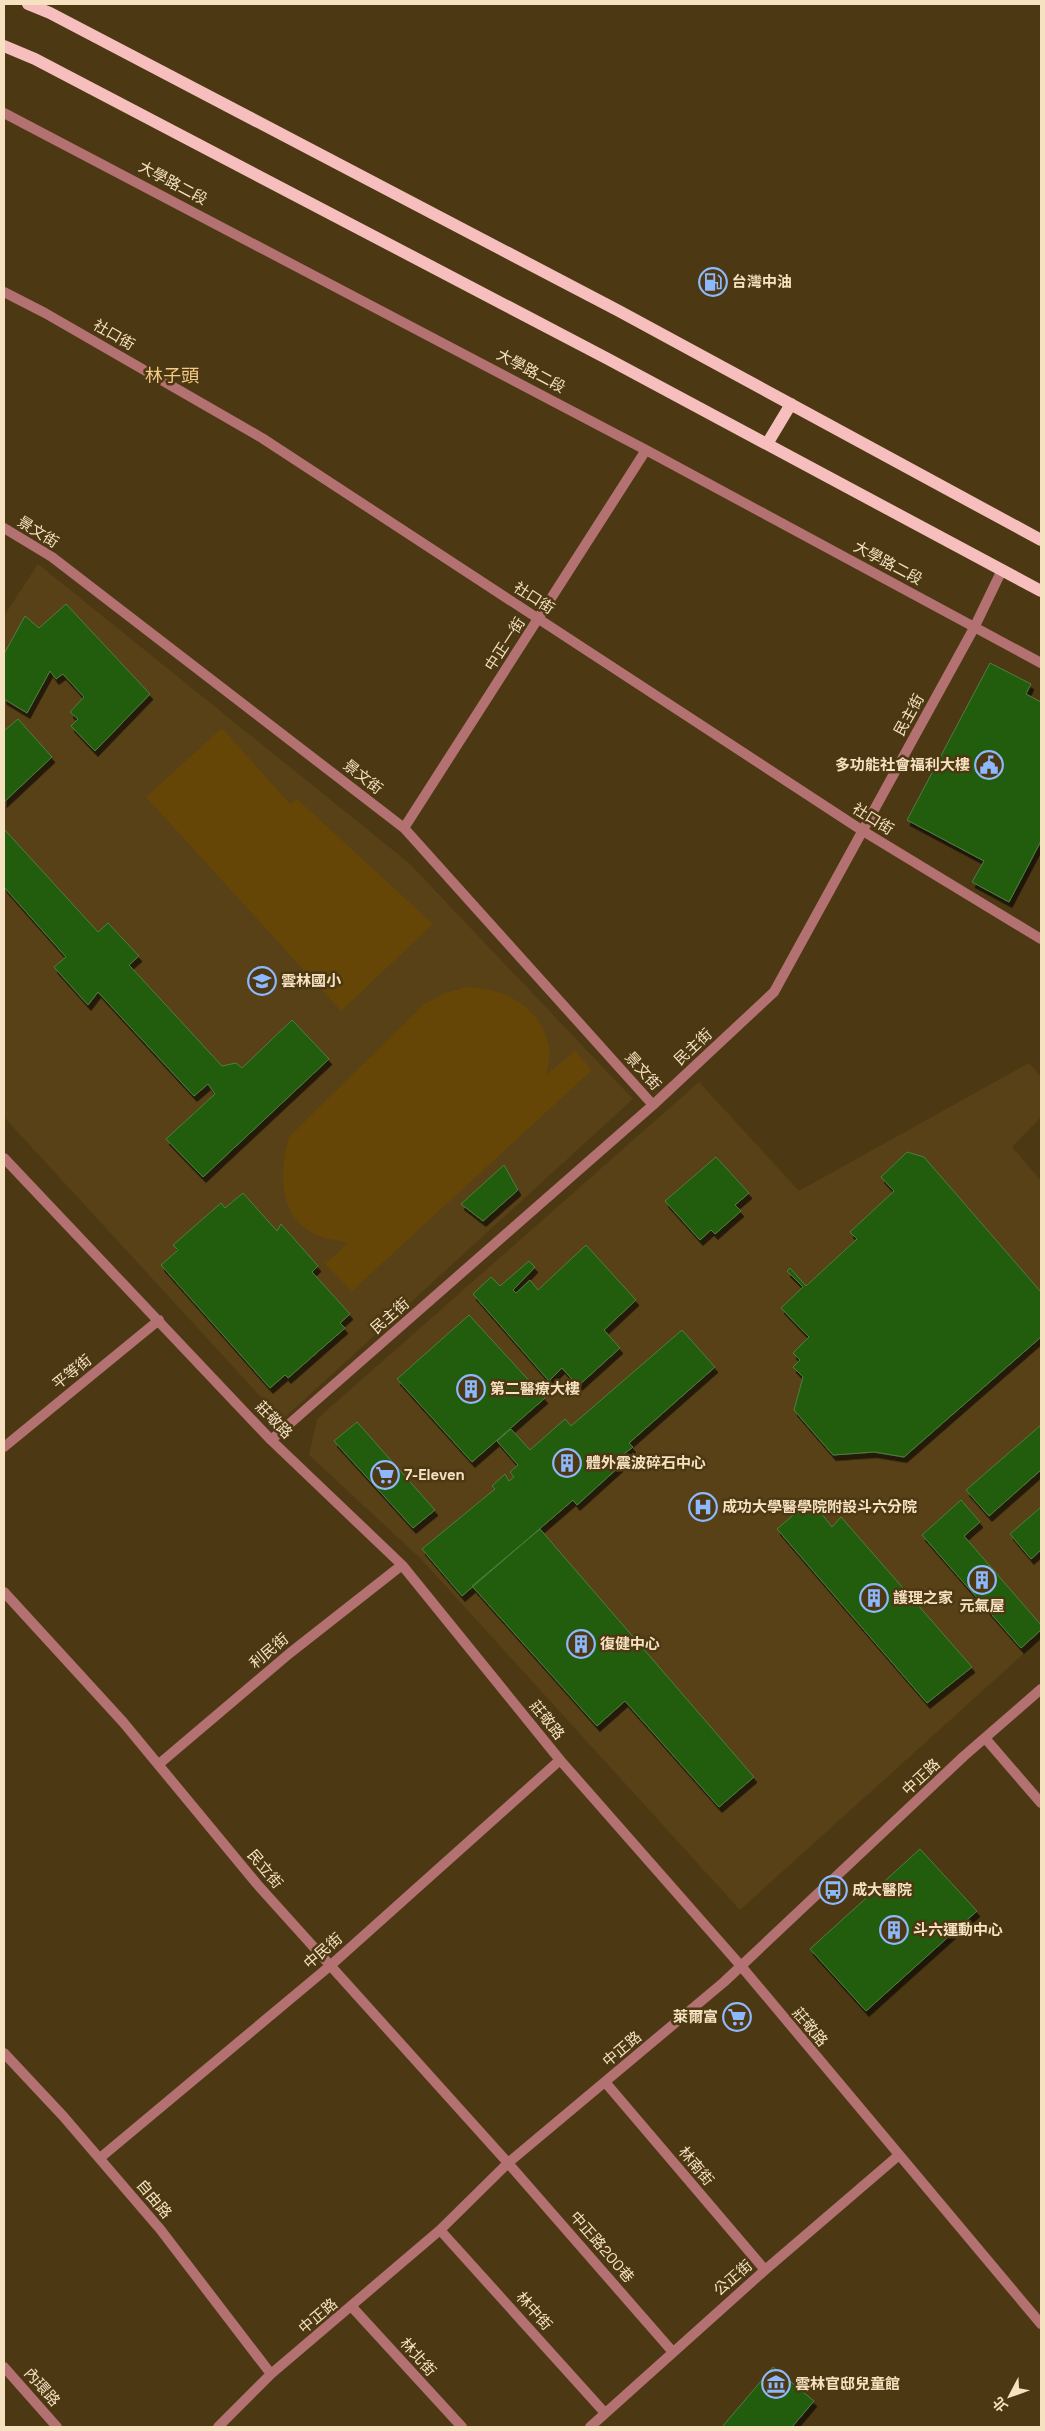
<svg xmlns="http://www.w3.org/2000/svg" width="1045" height="2431" viewBox="0 0 1045 2431" font-family="'Space Grotesk','Noto Sans TC',sans-serif">
<defs>
<filter id="shadow"><feDropShadow dx="3" dy="5.5" stdDeviation="0" flood-color="#0009"/></filter>
</defs>
<rect width="100%" height="100%" fill="#4c3813"/>
<!-- built -->
<path fill="#584117" d="M 38,564 L 409,863 L 633,1099 L 282,1420 L 4,1117 L 4,616 Z
M 1029,1063 L 1041,1077 L 1041,1117 L 1012,1147 L 1041,1181 L 1041,1638 L 740,1910 L 421,1559 L 309,1455 L 317,1419 L 699,1082 L 799,1191 Z"/>
<!-- green -->
<path fill="#654607" d="M 222,728 L 290,804 L 297,799 L 433,924 L 341,1011 L 146,797 Z
M 466,987 C 505,988 542,1007 549,1048 C 551,1057 547,1067 546,1075 L 575,1051 L 592,1070 L 352,1291 L 325,1264 L 348,1243 C 336,1240 322,1239 311,1232 C 277,1212 280,1169 289,1137 L 424,1004 L 445,993 Z"/>
<!-- building -->
<path fill="#225d0a" stroke="#507d43" filter="url(#shadow)" d="M 66,604 L 150,694 L 95,751 L 71,726 L 78,719 L 70,712 L 84,697 L 63,674 L 56,679 L 50,671 L 27,713 L 4,699 L 4,654 L 25,616 L 39,628 Z
M 990,663 L 1031,684 L 1026,694 L 1041,702 L 1041,841 L 1009,902 L 972,882 L 984,861 L 907,820 Z
M 18,719 L 52,757 L 4,802 L 4,731 Z
M 4,829 L 98,932 L 108,923 L 139,956 L 129,965 L 222,1066 L 236,1063 L 242,1068 L 292,1020 L 329,1059 L 203,1177 L 166,1139 L 215,1094 L 208,1084 L 194,1096 L 98,992 L 88,1005 L 54,967 L 66,957 L 4,887 Z
M 907,1152 L 924,1157 L 1041,1292 L 1041,1337 L 904,1457 L 874,1452 L 833,1455 L 794,1410 L 803,1377 L 793,1367 L 800,1360 L 793,1353 L 809,1337 L 781,1308 L 803,1287 L 787,1271 L 790,1268 L 806,1286 L 857,1239 L 850,1232 L 894,1191 L 881,1177 Z
M 716,1157 L 749,1193 L 735,1205 L 741,1211 L 715,1234 L 711,1230 L 700,1240 L 665,1201 Z
M 504,1165 L 518,1190 L 483,1221 L 461,1204 Z
M 243,1193 L 277,1231 L 281,1224 L 318,1266 L 312,1272 L 350,1314 L 340,1323 L 345,1328 L 288,1378 L 285,1375 L 270,1388 L 161,1265 L 178,1250 L 173,1245 L 221,1203 L 225,1208 Z
M 586,1245 L 636,1300 L 604,1330 L 620,1348 L 578,1386 L 562,1368 L 549,1381 L 473,1294 L 491,1277 L 500,1286 L 529,1261 L 535,1267 L 513,1290 L 516,1293 L 530,1280 L 538,1290 Z
M 469,1315 L 545,1398 L 472,1462 L 397,1379 Z
M 682,1330 L 715,1367 L 629,1443 L 633,1447 L 616,1460 L 620,1466 L 577,1505 L 573,1500 L 462,1596 L 422,1549 L 495,1489 L 492,1486 L 505,1474 L 509,1481 L 514,1477 L 510,1472 L 518,1465 L 497,1441 L 511,1429 L 530,1450 L 565,1419 L 571,1426 Z
M 357,1422 L 435,1510 L 413,1528 L 334,1441 Z
M 1041,1425 L 1041,1470 L 989,1516 L 966,1490 Z
M 811,1500 L 832,1527 L 841,1517 L 972,1667 L 927,1703 L 777,1529 Z
M 961,1500 L 980,1522 L 964,1536 L 1041,1625 L 1041,1630 L 1021,1648 L 922,1535 Z
M 1041,1507 L 1041,1550 L 1031,1559 L 1010,1534 Z
M 540,1529 L 754,1777 L 719,1807 L 625,1701 L 597,1726 L 472,1586 Z
M 920,1849 L 977,1911 L 866,2011 L 810,1949 Z
M 773,2367 L 814,2401 L 792,2427 L 722,2427 Z"/>
<g fill="none" stroke-linecap="round" stroke-linejoin="round">
<!-- minor -->
<path stroke="#b37171" stroke-width="10" d="M 4,113 L 646,450 L 1041,663
M 4,292 L 45,313 L 262,438 L 863,831 L 1041,939
M 4,528 L 52,557 L 404,828 L 653,1105
M 404,828 L 646,450
M 4,1158 L 271,1440 L 402,1565 L 560,1760 L 741,1966 L 1041,2324
M 271,1440 L 653,1105 L 774,992 L 974,628 L 1002,570
M 4,1447 L 159,1320
M 4,1592 L 123,1722 L 257,1884 L 508,2163 L 672,2351
M 985,1738 L 1041,1803
M 159,1764 L 290,1653 L 402,1565
M 4,2053 L 63,2116 L 160,2229 L 271,2374
M 605,2082 L 765,2270
M 100,2158 L 331,1965 L 560,1760
M 440,2230 L 605,2413
M 352,2307 L 462,2427
M 4,2367 L 57,2427
M 218,2427 L 271,2374 L 440,2230 L 508,2163 L 724,1982 L 964,1756 L 1041,1689
M 590,2427 L 765,2270 L 899,2155"/>
<!-- primary -->
<path stroke="#f6bfbe" stroke-width="12" d="M 28,4 L 50,13 L 619,311 L 1041,540
M 4,46 L 35,59 L 608,359 L 1041,591
M 767,444 L 791,404"/>
</g>
<!-- icons -->
<defs>
<symbol id="fuel-ring" viewBox="-11 -11 22 22"><circle r="9.5" fill="#4c3813" stroke="#8db9fc" stroke-width="1.5"/><path d="M-5.5-6h7V0h2V4h1.3V-2.5L3-4.5l.8-.8L6-3V5H2.5V1h-1V6h-7ZM-4.2-4.7v3.2H.2V-4.7Z" fill="#8db9fc"/></symbol>
<symbol id="civic-ring" viewBox="-11 -11 22 22"><circle r="9.5" fill="#4c3813" stroke="#8db9fc" stroke-width="1.5"/><path d="M-.6-6.5H3V-4.5H.6V-3L4-1V1h2V6H-6V1h2V-1L-.6-3ZM-1.2 2.5V6h2.4V2.5Z" fill="#8db9fc"/></symbol>
<symbol id="school-ring" viewBox="-11 -11 22 22"><circle r="9.5" fill="#4c3813" stroke="#8db9fc" stroke-width="1.5"/><path d="M0-5L7-2L0 1L-7-2ZM-4 1L0 2.5L4 1V4Q0 6-4 4Z" fill="#8db9fc"/></symbol>
<symbol id="building-ring" viewBox="-11 -11 22 22"><circle r="9.5" fill="#4c3813" stroke="#8db9fc" stroke-width="1.5"/><path d="M-4-6H4V6H1V3H-1V6H-4ZM-2.5-4.3h1.7v1.8h-1.7ZM.8-4.3h1.7v1.8H.8ZM-2.5-1h1.7V.8h-1.7ZM.8-1h1.7V.8H.8Z" fill="#8db9fc"/></symbol>
<symbol id="supermarket-ring" viewBox="-11 -11 22 22"><circle r="9.5" fill="#4c3813" stroke="#8db9fc" stroke-width="1.5"/><path d="M-6-5.5h2.5l.6 2H6L4.5 2H-2.5L-4.4-4H-6ZM-1.5 3.2a1.3 1.3 0 1 0 .1 0ZM3 3.2a1.3 1.3 0 1 0 .1 0Z" fill="#8db9fc"/></symbol>
<symbol id="hospital-ring" viewBox="-11 -11 22 22"><circle r="9.5" fill="#4c3813" stroke="#8db9fc" stroke-width="1.5"/><path d="M-5-5h3v3.5h4V-5h3V5h-3V1.5h-4V5h-3Z" fill="#8db9fc"/></symbol>
<symbol id="bus-ring" viewBox="-11 -11 22 22"><circle r="9.5" fill="#4c3813" stroke="#8db9fc" stroke-width="1.5"/><path d="M-5-6H5V4H4V6H2V4H-2V6H-4V4H-5ZM-3.5-4V0h7V-4ZM-3.5 1.2v1.5H-2V1.2ZM2 1.2v1.5H3.5V1.2Z" fill="#8db9fc"/></symbol>
<symbol id="museum-ring" viewBox="-11 -11 22 22"><circle r="9.5" fill="#4c3813" stroke="#8db9fc" stroke-width="1.5"/><path d="M0-6L6-3V-2H-6V-3ZM-5-1h2V3h-2ZM-1-1h2V3h-2ZM3-1h2V3H3ZM-6 4H6V6H-6Z" fill="#8db9fc"/></symbol>
</defs>
<g fill-rule="evenodd">
<use href="#fuel-ring" x="697" y="266" width="32" height="32"/>
<use href="#civic-ring" x="973" y="749" width="32" height="32"/>
<use href="#school-ring" x="246" y="965" width="32" height="32"/>
<use href="#building-ring" x="455" y="1373" width="32" height="32"/>
<use href="#building-ring" x="551" y="1447" width="32" height="32"/>
<use href="#supermarket-ring" x="369" y="1459" width="32" height="32"/>
<use href="#hospital-ring" x="687" y="1491" width="32" height="32"/>
<use href="#building-ring" x="966" y="1564" width="32" height="32"/>
<use href="#building-ring" x="858" y="1582" width="32" height="32"/>
<use href="#building-ring" x="565" y="1628" width="32" height="32"/>
<use href="#bus-ring" x="817" y="1874" width="32" height="32"/>
<use href="#building-ring" x="878" y="1914" width="32" height="32"/>
<use href="#supermarket-ring" x="721" y="2001" width="32" height="32"/>
<use href="#museum-ring" x="760" y="2368" width="32" height="32"/>
</g>
<g text-anchor="middle" stroke-width="5" stroke-linejoin="round" paint-order="stroke">
<!-- street labels -->
<g font-size="15" fill="#f6e1c0" stroke="#4c3813">
<text transform="translate(173 183) rotate(28)" y="5">大學路二段</text>
<text transform="translate(114 335) rotate(30)" y="5">社口街</text>
<text transform="translate(531 371) rotate(28)" y="5">大學路二段</text>
<text transform="translate(38 532) rotate(32)" y="5">景文街</text>
<text transform="translate(888 563) rotate(28)" y="5">大學路二段</text>
<text transform="translate(534 598) rotate(33)" y="5">社口街</text>
<text transform="translate(505 644) rotate(-57)" y="5">中正一街</text>
<text transform="translate(909 715) rotate(-61)" y="5">民主街</text>
<text transform="translate(363 777) rotate(38)" y="5">景文街</text>
<text transform="translate(873 819) rotate(32)" y="5">社口街</text>
<text transform="translate(693 1047) rotate(-43)" y="5">民主街</text>
<text transform="translate(643 1071) rotate(48)" y="5">景文街</text>
<text transform="translate(390 1316) rotate(-41)" y="5">民主街</text>
<text transform="translate(72 1372) rotate(-39)" y="5">平等街</text>
<text transform="translate(274 1420) rotate(46)" y="5">莊敬路</text>
<text transform="translate(269 1651) rotate(-40)" y="5">利民街</text>
<text transform="translate(547 1720) rotate(51)" y="5">莊敬路</text>
<text transform="translate(921 1777) rotate(-43)" y="5">中正路</text>
<text transform="translate(265 1869) rotate(50)" y="5">民立街</text>
<text transform="translate(323 1951) rotate(-41)" y="5">中民街</text>
<text transform="translate(810 2027) rotate(50)" y="5">莊敬路</text>
<text transform="translate(622 2049) rotate(-40)" y="5">中正路</text>
<text transform="translate(696 2166) rotate(50)" y="5">林南街</text>
<text transform="translate(154 2199) rotate(50)" y="5">自由路</text>
<text transform="translate(602 2247) rotate(49)" y="5">中正路200巷</text>
<text transform="translate(733 2278) rotate(-41)" y="5">公正街</text>
<text transform="translate(534 2311) rotate(48)" y="5">林中街</text>
<text transform="translate(318 2316) rotate(-40)" y="5">中正路</text>
<text transform="translate(418 2357) rotate(48)" y="5">林北街</text>
<text transform="translate(42 2387) rotate(49)" y="5">內環路</text>
</g>
<!-- poi labels -->
<g font-size="15" font-weight="bold" fill="#f6e1c0" stroke="#4c3813" text-anchor="start">
<text x="732" y="287">台灣中油</text>
<text x="970" y="770" text-anchor="end">多功能社會福利大樓</text>
<text x="281" y="986">雲林國小</text>
<text x="490" y="1394">第二醫療大樓</text>
<text x="586" y="1468">體外震波碎石中心</text>
<text x="404" y="1480">7-Eleven</text>
<text x="722" y="1512">成功大學醫學院附設斗六分院</text>
<text x="893" y="1603">護理之家</text>
<text x="982" y="1611" text-anchor="middle">元氣屋</text>
<text x="600" y="1649">復健中心</text>
<text x="852" y="1895">成大醫院</text>
<text x="913" y="1935">斗六運動中心</text>
<text x="718" y="2022" text-anchor="end">萊爾富</text>
<text x="795" y="2389">雲林官邸兒童館</text>
</g>
<!-- quarter labels -->
<g font-size="18" fill="#f5cb86" stroke="#4c3813">
<text x="172" y="382">林子頭</text>
</g>
</g>
<!-- border -->
<rect width="1045" height="2431" fill="none" stroke="#f6e1c0" stroke-width="10"/>
<!-- north arrow -->
<g transform="translate(1010 2396) rotate(229)" stroke="#4c3813" stroke-width="4" paint-order="stroke">
<path d="M0-4L9 19L0 12L-9 19Z" fill="#f6e1c0"/>
<text y="-8" font-size="14" font-weight="bold" text-anchor="middle" fill="#f6e1c0">北</text>
</g>
</svg>
